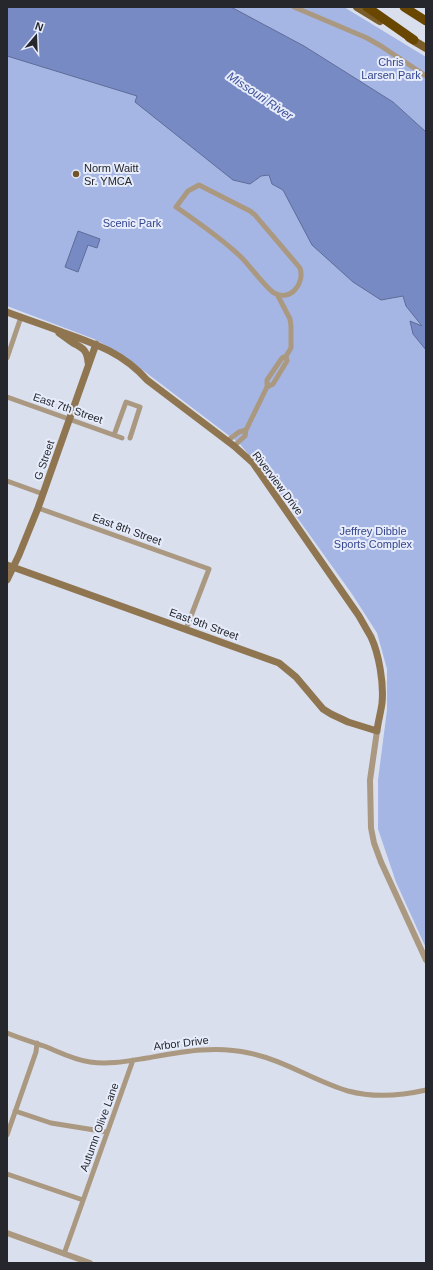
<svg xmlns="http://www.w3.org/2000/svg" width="433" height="1270" viewBox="0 0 433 1270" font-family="Arial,sans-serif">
<rect width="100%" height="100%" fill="#dadfee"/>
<!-- green -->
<path fill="#a5b6e5" d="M 231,7 L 344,7 L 426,57 L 426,132 L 393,102 L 304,46 Z
M 7,47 L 118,64 L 392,255 L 426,300 L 426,948 L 396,882 L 378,829 L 378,780 L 387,710 L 387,669 L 377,633 L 352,594 L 276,488 L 240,444 L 123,355 L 94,339 L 7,306 Z"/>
<!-- water -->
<path fill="#778ac4" stroke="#5e6c97" d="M 7,7 L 231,7 L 304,46 L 393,102 L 426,132 L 426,350 L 413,334 L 410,321 L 422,326 L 406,306 L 403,296 L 381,300 L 353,282 L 312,245 L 283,190 L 272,184 L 269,175 L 261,176 L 250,184 L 233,180 L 135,102 L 137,96 L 7,56 Z
M 78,231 L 100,239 L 97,248 L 88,245 L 78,272 L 65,267 Z"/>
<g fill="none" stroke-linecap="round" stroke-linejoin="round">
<!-- minor -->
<path stroke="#aa9980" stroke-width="5" d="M 294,7 L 367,38 L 381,46 L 426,76
M 199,185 L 250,211 L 255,215 L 300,268 C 305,283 291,302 274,293 C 266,288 250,266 241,257 C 221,238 199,223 176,207 L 188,191 Z
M 7,358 L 21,317
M 267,387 L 273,384 L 287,361 L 286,356 L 291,348 L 291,326 L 290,319 L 277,294
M 7,397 L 122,438
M 114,435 L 126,402 L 140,407 L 130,438
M 227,441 L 239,432 L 246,430
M 234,446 L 245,436 L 246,430 L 267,387 L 267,380 L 282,358 L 286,356
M 7,481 L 43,494
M 38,508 L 209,569 L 186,629
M 7,1033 C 19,1038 32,1042 44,1046 C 59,1052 74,1060 90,1062 C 109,1065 128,1061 147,1058 C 181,1052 215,1045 249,1053 C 284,1060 314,1081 348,1091 C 374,1098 400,1096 426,1090
M 15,1111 L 51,1123 L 107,1132
M 7,1135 L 36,1052 L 37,1043
M 7,1174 L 83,1200
M 64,1254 L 133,1060"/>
<!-- tertiary -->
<path stroke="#aa9980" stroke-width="6" d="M 377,731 L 370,780 L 371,828 L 374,843 L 381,862 L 426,960
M 7,1233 L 90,1263"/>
<!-- secondary -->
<path stroke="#8f7651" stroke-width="7" d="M 7,312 C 25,319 44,325 62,332 C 96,344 123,353 147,380 L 234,446 L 253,463 L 359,616 C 363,623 367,630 371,637 C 379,654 384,684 382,703 C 381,712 378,721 377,731 L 348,722 L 331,714 L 323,709 L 296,677 L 279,663 L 7,565
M 59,333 C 64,336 68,340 73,343 C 83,348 87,350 88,362
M 7,580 L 19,555 L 38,508 L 96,344"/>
<!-- primary -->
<path stroke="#7b5d2c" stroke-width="8" d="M 357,7 L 380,21
M 409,38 L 426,48"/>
<!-- motorway -->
<path stroke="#6a4700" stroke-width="9" d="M 367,7 L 414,40
M 404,7 L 426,21"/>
</g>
<!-- markers -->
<circle fill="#725629" stroke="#e7ecfb" stroke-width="1.5" cx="76" cy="174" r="4"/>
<g text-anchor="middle" stroke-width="4" stroke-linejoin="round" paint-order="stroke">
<!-- park labels -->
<g font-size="11" fill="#34458d" stroke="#e7ecfb">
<text x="391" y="66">Chris<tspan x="391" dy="13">Larsen Park</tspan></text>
<text x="132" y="227">Scenic Park</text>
<text x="373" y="535">Jeffrey Dibble<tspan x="373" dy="13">Sports Complex</tspan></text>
</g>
<!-- poi labels -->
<g font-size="11" fill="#25272d" stroke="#e7ecfb" text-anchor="start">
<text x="84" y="172">Norm Waitt<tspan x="84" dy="13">Sr. YMCA</tspan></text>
</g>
<!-- street labels -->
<g font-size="11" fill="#25272d" stroke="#e7ecfb">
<text transform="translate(68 408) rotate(19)" y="4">East 7th Street</text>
<text transform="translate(44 460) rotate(-71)" y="4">G Street</text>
<text transform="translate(278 483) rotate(53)" y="4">Riverview Drive</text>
<text transform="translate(127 529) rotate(20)" y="4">East 8th Street</text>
<text transform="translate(204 624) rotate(20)" y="4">East 9th Street</text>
<text transform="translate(181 1043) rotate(-7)" y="4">Arbor Drive</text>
<text transform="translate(99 1127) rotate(-70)" y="4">Autumn Olive Lane</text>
</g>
<!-- water labels -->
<g font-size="12" font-style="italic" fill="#3c4f97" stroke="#e7ecfb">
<text transform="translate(260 96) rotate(34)" y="4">Missouri River</text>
</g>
</g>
<!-- border -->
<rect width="433" height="1270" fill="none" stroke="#25272d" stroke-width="16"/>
<!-- north arrow -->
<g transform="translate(36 36) rotate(19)" stroke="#e7ecfb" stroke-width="3" paint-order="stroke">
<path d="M0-3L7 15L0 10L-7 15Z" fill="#25272d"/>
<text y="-6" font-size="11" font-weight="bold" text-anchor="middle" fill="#25272d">N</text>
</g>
</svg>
